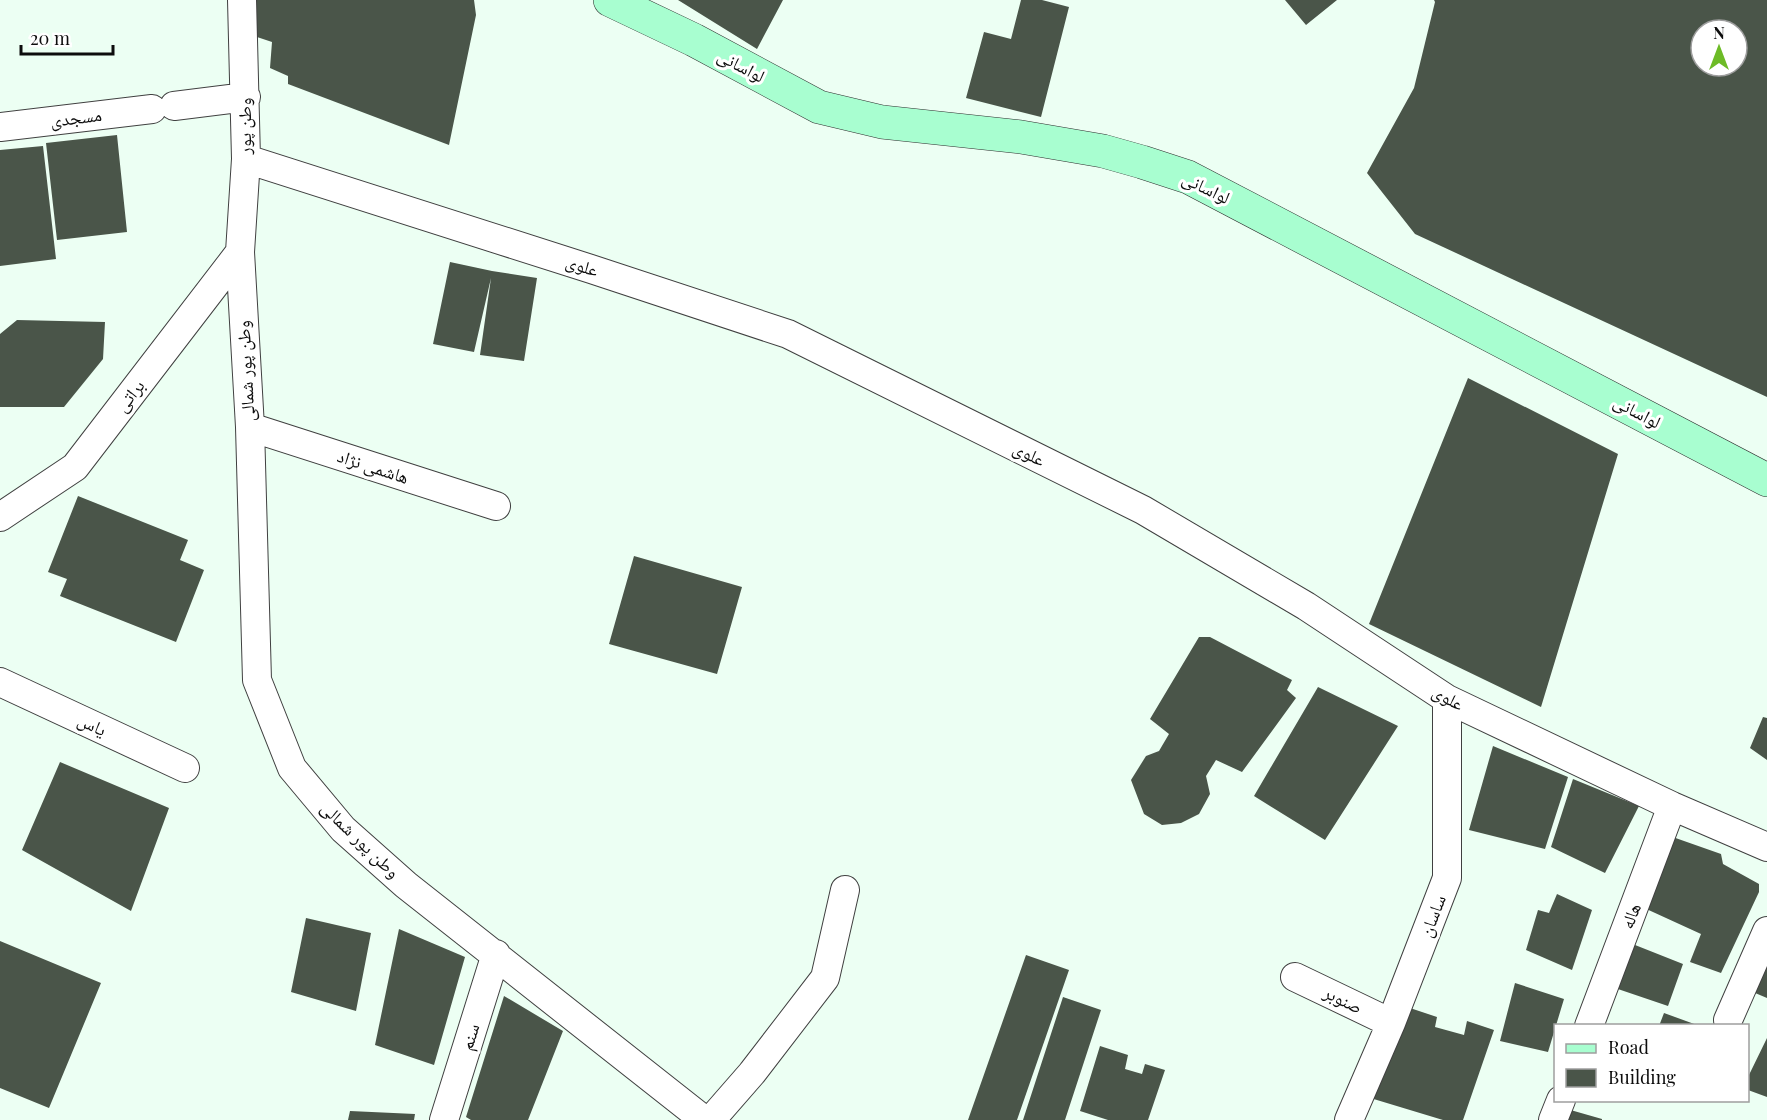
<svg xmlns="http://www.w3.org/2000/svg" width="1767" height="1120" viewBox="0 0 1767 1120" font-family="'Playfair Display','Noto Naskh Arabic',serif">
<rect width="100%" height="100%" fill="#ecfff3"/>
<!-- building -->
<path fill="#4a5549" fill-rule="evenodd" d="M 255,0 L 474,0 L 476,15 L 449,145 L 288,84 L 288,76 L 270,68 L 272,42 L 254,36 Z
M 678,0 L 783,0 L 757,49 Z
M 1021,0 L 1042,0 L 1069,7 L 1041,117 L 966,98 L 984,32 L 1011,39 Z
M 1285,0 L 1337,0 L 1306,25 Z
M 1434,0 L 1767,0 L 1767,397 L 1415,234 L 1367,173 L 1414,88 L 1435,2 ZM 1701,30 L 1737,30 L 1737,66 L 1701,66 Z
M 117,135 L 127,232 L 57,240 L 46,143 Z
M 43,146 L 56,259 L 0,266 L 0,150 Z
M 450,262 L 492,271 L 537,278 L 524,361 L 480,355 L 491,278 L 474,352 L 433,344 Z
M 17,320 L 105,322 L 103,359 L 64,407 L 0,407 L 0,334 Z
M 1468,378 L 1618,454 L 1541,707 L 1369,624 Z
M 78,496 L 188,540 L 180,560 L 204,570 L 176,642 L 60,596 L 67,579 L 48,572 Z
M 634,556 L 742,587 L 717,674 L 609,644 Z
M 1199,637 L 1210,637 L 1292,680 L 1287,690 L 1296,698 L 1242,772 L 1216,760 L 1206,776 L 1210,794 L 1199,814 L 1181,823 L 1162,825 L 1144,814 L 1131,780 L 1146,756 L 1159,751 L 1169,734 L 1150,719 Z
M 1318,687 L 1398,726 L 1325,840 L 1254,796 Z
M 1763,717 L 1767,718 L 1767,760 L 1750,748 Z
M 1493,746 L 1568,777 L 1545,849 L 1469,830 Z
M 60,762 L 169,808 L 131,911 L 22,850 Z
M 1573,779 L 1639,806 L 1605,873 L 1551,847 Z
M 1667,835 L 1721,854 L 1723,864 L 1759,884 L 1759,892 L 1721,973 L 1690,962 L 1701,934 L 1642,907 Z
M 1557,894 L 1592,910 L 1572,970 L 1526,950 L 1538,910 L 1549,913 Z
M 306,918 L 371,933 L 356,1011 L 291,992 Z
M 399,929 L 465,957 L 434,1065 L 375,1045 Z
M 0,941 L 101,983 L 49,1108 L 0,1088 Z
M 1630,943 L 1683,964 L 1668,1006 L 1612,987 Z
M 1767,947 L 1767,998 L 1748,990 Z
M 1026,955 L 1069,970 L 1017,1120 L 968,1120 Z
M 1515,983 L 1564,999 L 1548,1052 L 1500,1041 Z
M 504,996 L 563,1031 L 528,1120 L 471,1120 L 466,1117 Z
M 1063,997 L 1101,1010 L 1065,1120 L 1023,1120 Z
M 1404,1006 L 1437,1017 L 1435,1027 L 1464,1035 L 1467,1021 L 1494,1030 L 1463,1120 L 1443,1120 L 1367,1097 Z
M 1664,1013 L 1697,1025 L 1697,1026 L 1659,1026 Z
M 1767,1038 L 1767,1097 L 1748,1090 L 1748,1077 Z
M 1100,1046 L 1128,1055 L 1125,1069 L 1142,1074 L 1145,1064 L 1165,1070 L 1148,1120 L 1108,1120 L 1080,1111 Z
M 1567,1109 L 1602,1119 L 1602,1120 L 1563,1120 Z
M 350,1111 L 415,1114 L 414,1120 L 348,1120 Z"/>
<g fill="none" stroke-linecap="round" stroke-linejoin="round">
<defs>
<path id="street" d="M 242,0 L 246,159 L 240,252 L 250,427 L 257,680 L 292,768 L 343,829 L 406,885 L 704,1120
M 174,106 L 246,97
M 0,127 L 152,109
M 246,159 L 591,269 L 788,334 L 1143,510 L 1306,606 L 1447,699 L 1672,806 L 1767,847
M 250,427 L 496,506
M 0,517 L 75,467 L 240,252
M 0,682 L 185,768
M 1295,977 L 1391,1023
M 1728,1020 L 1767,931
M 1589,1026 L 1672,806
M 444,1120 L 496,954
M 711,1120 L 752,1073 L 825,978 L 845,890
M 1349,1120 L 1391,1023 L 1447,878 L 1447,699
M 1553,1120 L 1561,1100"/>
<path id="secondary" d="M 610,0 L 694,40 L 819,107 L 882,122 L 1021,137 L 1103,151 L 1142,162 L 1188,177 L 1767,480"/>
</defs>
<!-- street casing -->
<use href="#street" stroke="#404040" stroke-width="30"/>
<!-- secondary casing -->
<use href="#secondary" stroke="#2f2f2f" stroke-width="34"/>
<!-- street -->
<use href="#street" stroke="#fff" stroke-width="28"/>
<!-- secondary -->
<use href="#secondary" stroke="#a8fed0" stroke-width="33"/>
</g>
<g text-anchor="middle" stroke-width="6" stroke-linejoin="round" paint-order="stroke">
<!-- street labels -->
<g font-size="18" fill="#0d0d0d" stroke="#fff">
<text transform="translate(741 66) rotate(28)" y="6">لواسانی</text>
<text transform="translate(76 118) rotate(-7)" y="6">مسجدی</text>
<text transform="translate(245 126) rotate(-90)" y="6">وطن پور</text>
<text transform="translate(1206 188) rotate(26)" y="6">لواسانی</text>
<text transform="translate(582 266) rotate(18)" y="6">علوی</text>
<text transform="translate(246 371) rotate(-93)" y="6">وطن پور شمالی</text>
<text transform="translate(130 396) rotate(-52)" y="6">براتی</text>
<text transform="translate(1637 412) rotate(28)" y="6">لواسانی</text>
<text transform="translate(1029 454) rotate(26)" y="6">علوی</text>
<text transform="translate(373 467) rotate(18)" y="6">هاشمی نژاد</text>
<text transform="translate(1448 698) rotate(29)" y="6">علوی</text>
<text transform="translate(92 725) rotate(25)" y="6">یاس</text>
<text transform="translate(360 840) rotate(44)" y="6">وطن پور شمالی</text>
<text transform="translate(1433 916) rotate(-69)" y="6">ساسان</text>
<text transform="translate(1631 916) rotate(-69)" y="6">هاله</text>
<text transform="translate(1343 1000) rotate(26)" y="6">صنوبر</text>
<text transform="translate(470 1037) rotate(-73)" y="6">سنم</text>
</g>
</g>
<!-- legend -->
<rect x="1554" y="1024" width="195" height="78" fill="#ffffff" stroke="#9e9e9e" stroke-width="1.5"/>
<rect x="1566" y="1044" width="30" height="9" fill="#a8fed0" stroke="#9e9e9e" stroke-width="1.5"/>
<text x="1608" y="1054" font-size="18" fill="#0d0d0d">Road</text>
<rect x="1566" y="1069" width="30" height="18" fill="#4a5549" stroke="#9e9e9e" stroke-width="1.5"/>
<text x="1608" y="1084" font-size="18" fill="#0d0d0d">Building</text>
<!-- north arrow -->
<g transform="translate(1719 48)"><circle r="28" fill="#ffffff" stroke="#9e9e9e" stroke-width="1.5"/>
<path d="M0-4.5L10 22L0 15L-10 22Z" fill="#6dbb26"/>
<text y="-9" font-size="16" font-weight="bold" text-anchor="middle" fill="#0d0d0d">N</text>
</g>
<!-- scale -->
<path d="M21 45v9h92v-9" fill="none" stroke="#0d0d0d" stroke-width="3"/>
<text x="30" y="45" font-size="18" fill="#0d0d0d" stroke="#ffffff" stroke-width="4.5" paint-order="stroke">20 m</text>
</svg>
